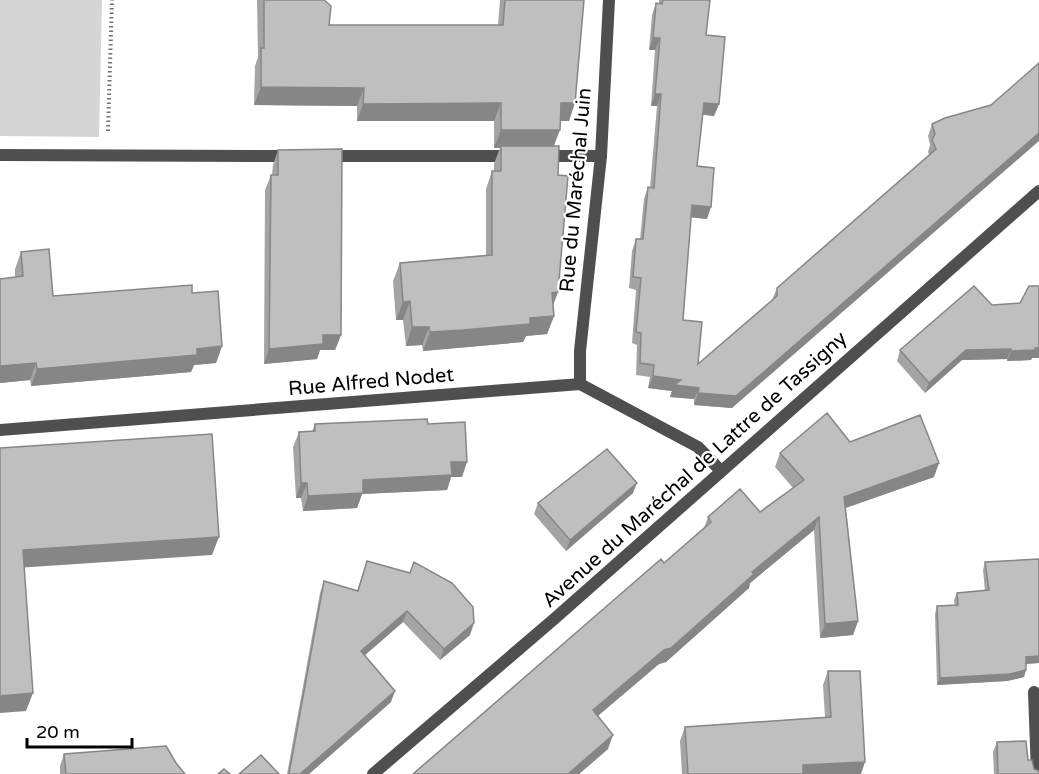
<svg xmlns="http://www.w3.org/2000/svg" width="1039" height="774" viewBox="0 0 1039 774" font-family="'Varela Round',sans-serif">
<rect width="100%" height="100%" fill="#fff"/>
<!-- green -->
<path fill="#d6d6d6" d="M 0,0 L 102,0 L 99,137 L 0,136 Z"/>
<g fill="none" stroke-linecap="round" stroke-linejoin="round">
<!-- path -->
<path stroke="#717171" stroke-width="4" stroke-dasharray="1.5 3" stroke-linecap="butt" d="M 108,131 L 112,0"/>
<!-- service -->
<path stroke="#4f4f4f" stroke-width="12" d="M 1034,692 L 1037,774"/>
<!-- pedestrian -->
<path stroke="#4f4f4f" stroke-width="12" d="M 0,155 L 290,156
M 325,156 L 512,156
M 544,156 L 601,156"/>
<!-- minor -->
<path stroke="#4f4f4f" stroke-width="12" d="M 580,384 L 580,351 L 601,156 L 609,0
M 0,430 L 580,384 L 698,447 L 721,471
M 373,774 L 553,620 L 1039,191"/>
</g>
<!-- wall -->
<path fill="#a4a4a4" d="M 257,0 L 324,0 L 329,25 L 498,25 L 500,0 L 584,0 L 569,121 L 560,121 L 554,146 L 558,175 L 558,292 L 553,305 L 554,316 L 547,334 L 526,336 L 523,342 L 457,348 L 423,351 L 422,345 L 406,346 L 403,320 L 396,320 L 393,281 L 400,263 L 486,255 L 486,189 L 492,171 L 494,171 L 494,164 L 500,148 L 494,148 L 494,121 L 357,121 L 357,106 L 254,105 L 255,66 L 258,57 Z
M 659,0 L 710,0 L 706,35 L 719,104 L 714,116 L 703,115 L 697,166 L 707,219 L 691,217 L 683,320 L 698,364 L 772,300 L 777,288 L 929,155 L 928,152 L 930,145 L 928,136 L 932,124 L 991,105 L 732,408 L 694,405 L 694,399 L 670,397 L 672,391 L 648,388 L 650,377 L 636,375 L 637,345 L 632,343 L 636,290 L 629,288 L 632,251 L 636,239 L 640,239 L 644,199 L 648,187 L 650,188 L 657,106 L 651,106 L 655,50 L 649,50 L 652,15 L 656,3 L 659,4 Z
M 278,150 L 341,335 L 335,350 L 320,350 L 317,359 L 264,364 L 265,190 L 271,175 L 272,175 L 273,165 Z
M 21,252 L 53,296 L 192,293 L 222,346 L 216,363 L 194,365 L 191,372 L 31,386 L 30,380 L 0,383 L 0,279 L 15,277 L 15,269 Z
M 974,286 L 1032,358 L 1031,360 L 1007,361 L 1007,359 L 962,360 L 925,393 L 897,361 L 900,350 Z
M 315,424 L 428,424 L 462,477 L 451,477 L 447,490 L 362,494 L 357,508 L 303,511 L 301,498 L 296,498 L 293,447 L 299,432 L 312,431 Z
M 850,442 L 934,477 L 846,508 L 858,621 L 853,635 L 820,638 L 814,530 L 750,583 L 749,588 L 666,662 L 659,664 L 598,716 L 608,749 L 579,774 L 413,774 L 664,563 L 704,528 L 708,517 L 760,512 L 793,488 L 775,467 L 780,453 Z
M 633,493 L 566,551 L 534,514 L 538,503 Z
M 367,561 L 470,635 L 440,660 L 403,622 L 365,655 L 391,702 L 309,774 L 287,774 L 320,593 L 324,581 L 357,591 Z
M 985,562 L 1039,663 L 1026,664 L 1026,670 L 1024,677 L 1007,681 L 937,685 L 935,614 L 937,606 L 955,606 L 954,600 L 957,593 L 985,591 L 983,570 Z
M 828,671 L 861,774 L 682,774 L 680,741 L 685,727 L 825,717 L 823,685 Z
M 997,742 L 1034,769 L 1039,774 L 994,774 L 993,752 Z
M 64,754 L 176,763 L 185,774 L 60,774 L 60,766 Z"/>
<!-- shaded-wall -->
<path fill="#868686" d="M 653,38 L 660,38 L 655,50 L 649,50 Z
M 261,87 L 364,88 L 357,106 L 254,105 Z
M 655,94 L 661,94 L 657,106 L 651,106 Z
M 501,103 L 494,121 L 357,121 L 363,104 Z
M 561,103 L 575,103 L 569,121 L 554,121 Z
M 704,103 L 719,104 L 714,116 L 700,114 Z
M 501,130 L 560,130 L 553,148 L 494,148 Z
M 1039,133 L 1039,141 L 732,408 L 694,405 L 698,393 Z
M 692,205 L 711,207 L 707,219 L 687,217 Z
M 558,292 L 551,310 L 552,293 Z
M 410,301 L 403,320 L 396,320 L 403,302 Z
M 554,316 L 547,334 L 526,336 L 523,342 L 423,351 L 430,332 L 530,318 Z
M 412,327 L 429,327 L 422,345 L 406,346 Z
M 323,335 L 341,335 L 335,350 L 320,350 L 317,359 L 264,364 L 269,349 Z
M 222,346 L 216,363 L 194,365 L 191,372 L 31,386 L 37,369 Z
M 1039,348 L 1039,358 L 1032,358 L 1031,360 L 1007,361 L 1011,351 Z
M 1011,349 L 1007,359 L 962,360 L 925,393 L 929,383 L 966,350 Z
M 36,363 L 30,380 L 0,383 L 0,366 Z
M 653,376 L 681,380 L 699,388 L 694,399 L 670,397 L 672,391 L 648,388 Z
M 451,462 L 467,462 L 462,477 L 451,477 L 447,490 L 362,494 L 357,508 L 303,511 L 308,496 L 363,480 Z
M 939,463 L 934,477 L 839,510 L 844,497 Z
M 301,483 L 307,483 L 301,498 L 296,498 Z
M 637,483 L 633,493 L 566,551 L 570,540 Z
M 819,517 L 814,530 L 750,583 L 749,588 L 666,662 L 659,664 L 588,724 L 593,710 L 752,572 Z
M 219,537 L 212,555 L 16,568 L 23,550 Z
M 407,611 L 403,622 L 357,662 L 361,651 Z
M 858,621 L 853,635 L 820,638 L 825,624 Z
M 474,623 L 470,635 L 440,660 L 444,649 Z
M 1039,656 L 1039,663 L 1023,664 L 1026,657 Z
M 1026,670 L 1024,677 L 1007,681 L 937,685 L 940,678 Z
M 395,691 L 391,702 L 309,774 L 300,774 Z
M 33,693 L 26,711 L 0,713 L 0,696 Z
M 613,735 L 608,749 L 579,774 L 568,774 Z
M 865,762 L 861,774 L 799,774 L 803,765 Z"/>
<!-- building -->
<path fill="#bfbfbf" stroke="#868686" stroke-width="1.5" d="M 264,0 L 324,0 L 331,6 L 329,25 L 503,25 L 505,0 L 584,0 L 575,103 L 561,103 L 560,130 L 501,130 L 501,103 L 363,104 L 364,88 L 261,87 L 261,48 L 264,48 Z
M 663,0 L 710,0 L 706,35 L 725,37 L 719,104 L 704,103 L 697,166 L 714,168 L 711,207 L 692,205 L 683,320 L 702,322 L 698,364 L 777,296 L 777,288 L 936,149 L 932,140 L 935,134 L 932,124 L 945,118 L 991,105 L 1039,63 L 1039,133 L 736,396 L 698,393 L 699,388 L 674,385 L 681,380 L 653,376 L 654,365 L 640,363 L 641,333 L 636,332 L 641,278 L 633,277 L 636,239 L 643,239 L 648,187 L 654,188 L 661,94 L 655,94 L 660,38 L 653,38 L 656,3 L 662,4 Z
M 501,146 L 559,146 L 558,175 L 568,176 L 558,292 L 552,293 L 554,316 L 530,318 L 530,324 L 463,330 L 430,332 L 429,327 L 412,327 L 410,301 L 403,302 L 400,263 L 492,255 L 492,171 L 501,171 Z
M 342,149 L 341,335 L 323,335 L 323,344 L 269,349 L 271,175 L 278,175 L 278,150 Z
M 49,249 L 53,296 L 192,285 L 192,293 L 218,291 L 222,346 L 197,349 L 197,355 L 37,369 L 36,363 L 0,366 L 0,279 L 23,276 L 21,252 Z
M 974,286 L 992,305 L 1020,303 L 1029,286 L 1039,286 L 1039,348 L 1035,348 L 1035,350 L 1011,351 L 1011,349 L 966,350 L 929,383 L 900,350 Z
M 827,413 L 850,442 L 920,415 L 939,463 L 844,497 L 858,621 L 825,624 L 819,517 L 752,572 L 754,574 L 671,648 L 664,650 L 593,710 L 613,735 L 568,774 L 413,774 L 661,559 L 664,563 L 711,522 L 708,517 L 740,489 L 760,512 L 804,480 L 780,453 Z
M 427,419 L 428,424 L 465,422 L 467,462 L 451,462 L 452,475 L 363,480 L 363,493 L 308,496 L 307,483 L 301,483 L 299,432 L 315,431 L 315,424 Z
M 212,434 L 219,537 L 23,550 L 33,693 L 0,696 L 0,448 Z
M 607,449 L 637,483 L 570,540 L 538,503 Z
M 1039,559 L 1039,656 L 1026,657 L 1026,670 L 1010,674 L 940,678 L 937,606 L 958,605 L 957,593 L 989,590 L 985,562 Z
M 367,561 L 410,573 L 414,562 L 452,583 L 473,607 L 474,623 L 444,649 L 407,611 L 361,651 L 395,691 L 300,774 L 289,774 L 324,581 L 358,591 Z
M 828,671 L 860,671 L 865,762 L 803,765 L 803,774 L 688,774 L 685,727 L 831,717 Z
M 1026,741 L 1028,760 L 1032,760 L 1034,769 L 1039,771 L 1039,774 L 998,774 L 997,742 Z
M 166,746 L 176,763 L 185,774 L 66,774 L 64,754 Z
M 261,755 L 279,774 L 239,774 Z
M 224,769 L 230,774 L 218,774 Z"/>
<g text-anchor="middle" stroke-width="4.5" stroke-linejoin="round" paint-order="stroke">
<!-- street labels -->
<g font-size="20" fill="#000" stroke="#fff">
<text transform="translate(575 190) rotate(-85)" y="7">Rue du Maréchal Juin</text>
<text transform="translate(371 381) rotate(-5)" y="7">Rue Alfred Nodet</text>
<text transform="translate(694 469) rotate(-42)" y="7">Avenue du Maréchal de Lattre de Tassigny</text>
</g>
</g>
<!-- scale -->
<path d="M27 738v9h105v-9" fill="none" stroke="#000000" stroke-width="3"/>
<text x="36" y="738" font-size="18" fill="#000000" stroke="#ffffff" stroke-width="4.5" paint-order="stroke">20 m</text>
</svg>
